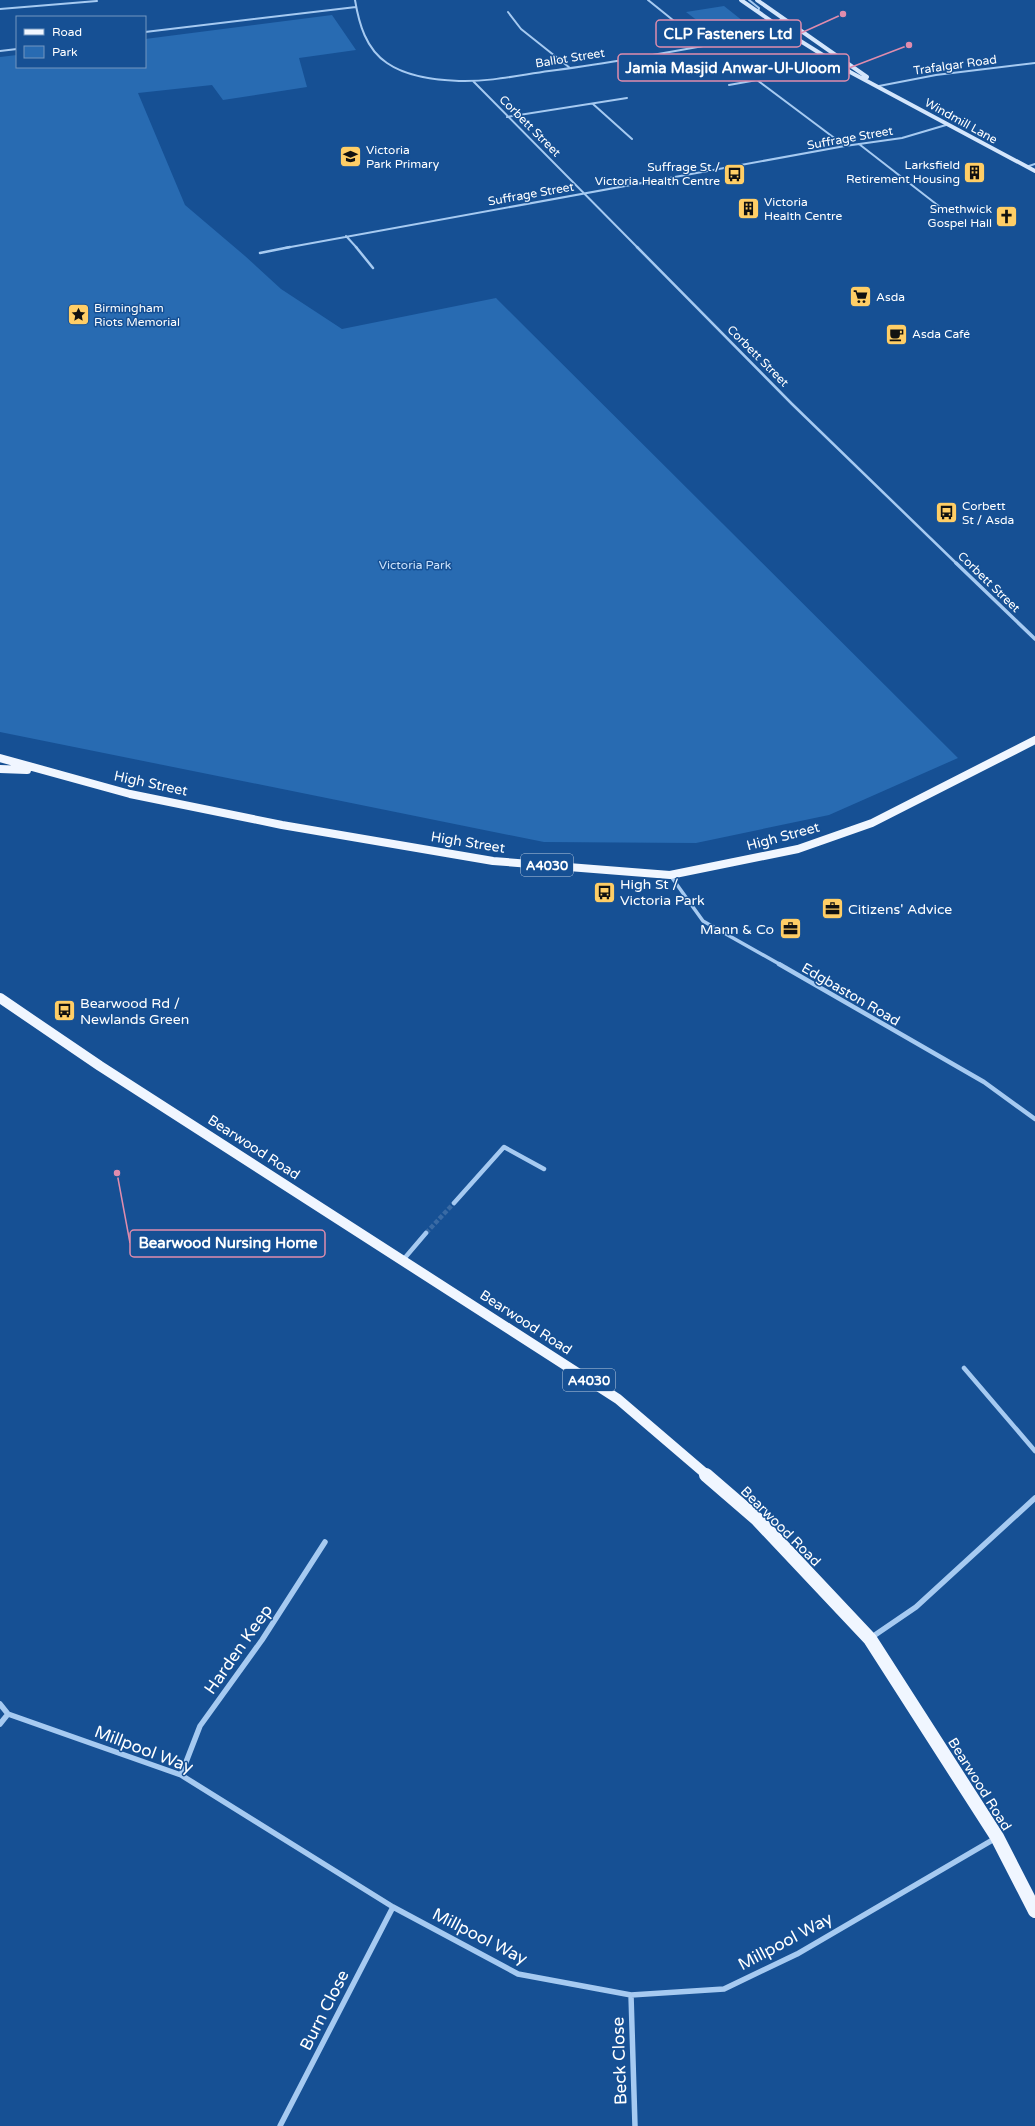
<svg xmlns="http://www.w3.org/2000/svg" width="1035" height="2126" viewBox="0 0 1035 2126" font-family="'Varela Round',sans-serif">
<rect width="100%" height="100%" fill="#165094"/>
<!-- green -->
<path fill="#286bb2" d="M 724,6 L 753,29 L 715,34 L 686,12 Z
M 332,15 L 356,50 L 299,58 L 307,87 L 223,100 L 212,85 L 138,93 L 185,205 L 245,256 L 281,289 L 342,329 L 496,298 L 958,758 L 829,815 L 696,843 L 544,842 L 0,732 L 0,57 L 17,55 L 17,67 L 145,67 L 145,39 Z"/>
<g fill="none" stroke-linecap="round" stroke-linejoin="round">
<!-- street-tunnel -->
<path stroke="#396aa4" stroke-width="4.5" stroke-dasharray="4.5 2" stroke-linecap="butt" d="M 426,1233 L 454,1203"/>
<!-- street-far4 -->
<path stroke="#a6caf1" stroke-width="2" d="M 355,0 C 359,24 366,49 387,63 C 407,77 435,80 459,81 C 490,82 520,75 549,71 C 628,61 707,45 785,31 L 803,33
M 648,0 L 684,29 L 710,45
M 749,0 L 759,8 L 758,12
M 0,9 L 97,1
M 508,12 L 521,29 L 570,68
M 782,18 L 779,21 L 789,29 L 786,31
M 145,32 L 356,7
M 0,51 L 17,49
M 473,81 L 638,248
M 729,85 L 757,80 L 845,146
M 879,86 L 936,75 L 1035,63
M 593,104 L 632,139
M 507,117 L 627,98
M 859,144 L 940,207
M 1026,167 L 1035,164
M 346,236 L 357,248
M 285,248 L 845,146 L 902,138 L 946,125"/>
<!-- street-far3 -->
<path stroke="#a6caf1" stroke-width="2.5" d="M 356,247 L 373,268
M 637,247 L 792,404 L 957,564
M 260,253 L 290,247"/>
<!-- street-far2 -->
<path stroke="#a6caf1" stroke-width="3.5" d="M 956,563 L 1035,639
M 670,875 L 703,921 L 781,965"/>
<!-- street-far1 -->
<path stroke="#a6caf1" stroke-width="4.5" d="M 779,964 L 984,1082 L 1035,1119
M 454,1203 L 504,1147 L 544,1169
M 403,1260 L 426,1233
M 964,1368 L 1035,1451"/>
<!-- street -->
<path stroke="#a6caf1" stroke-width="5.5" d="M 872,1637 L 916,1607 L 1035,1498
M 0,1704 L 8,1714 L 181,1775 L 393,1907 L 518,1974 L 631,1995 L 724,1989 L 797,1954 L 994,1839
M 0,1724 L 8,1714
M 181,1775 L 200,1726 L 262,1640 L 325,1542
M 631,1995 L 635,2126
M 280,2126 L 393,1907"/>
<!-- secondary -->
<path stroke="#d4e6fc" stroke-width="4" d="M 741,0 L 794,37 L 850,72 L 1035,171
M 757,0 L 867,77"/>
<!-- primary-far2 -->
<path stroke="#f0f6ff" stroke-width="8" d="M 0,758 L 130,794 L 282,825 L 493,861 L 670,875 L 798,849 L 872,823 L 1035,740
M 0,769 L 27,770"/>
<!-- primary-far1 -->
<path stroke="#f0f6ff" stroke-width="10" d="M 0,998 L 100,1066 L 618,1399 L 708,1476"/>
<!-- primary -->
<path stroke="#f0f6ff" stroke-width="14" d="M 706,1475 L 757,1519 L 870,1639 L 997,1837 L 1035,1911"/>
</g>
<!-- icons -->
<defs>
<symbol id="school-square" viewBox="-11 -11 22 22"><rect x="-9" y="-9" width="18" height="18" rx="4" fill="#ffce66" stroke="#165094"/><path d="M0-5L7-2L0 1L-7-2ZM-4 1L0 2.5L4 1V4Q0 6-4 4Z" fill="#111"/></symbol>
<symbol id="building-square" viewBox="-11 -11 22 22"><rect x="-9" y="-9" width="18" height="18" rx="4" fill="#ffce66" stroke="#165094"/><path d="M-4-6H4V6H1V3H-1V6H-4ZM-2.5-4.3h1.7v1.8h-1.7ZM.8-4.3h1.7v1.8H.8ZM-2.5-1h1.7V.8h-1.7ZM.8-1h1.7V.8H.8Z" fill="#111"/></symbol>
<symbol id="bus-square" viewBox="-11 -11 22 22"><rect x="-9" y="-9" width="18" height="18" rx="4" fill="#ffce66" stroke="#165094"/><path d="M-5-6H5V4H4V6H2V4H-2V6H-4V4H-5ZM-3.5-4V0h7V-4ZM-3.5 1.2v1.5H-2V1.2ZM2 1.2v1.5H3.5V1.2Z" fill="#111"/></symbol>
<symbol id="church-square" viewBox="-11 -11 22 22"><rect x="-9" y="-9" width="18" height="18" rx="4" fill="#ffce66" stroke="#165094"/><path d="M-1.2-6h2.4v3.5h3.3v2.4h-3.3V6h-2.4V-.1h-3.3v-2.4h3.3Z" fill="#111"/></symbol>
<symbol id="supermarket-square" viewBox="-11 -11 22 22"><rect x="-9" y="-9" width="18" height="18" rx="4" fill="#ffce66" stroke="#165094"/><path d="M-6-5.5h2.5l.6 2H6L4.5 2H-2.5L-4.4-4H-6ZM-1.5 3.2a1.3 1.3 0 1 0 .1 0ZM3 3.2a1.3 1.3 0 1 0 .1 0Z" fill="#111"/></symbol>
<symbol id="sight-square" viewBox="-11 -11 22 22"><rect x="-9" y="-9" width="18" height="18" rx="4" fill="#ffce66" stroke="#165094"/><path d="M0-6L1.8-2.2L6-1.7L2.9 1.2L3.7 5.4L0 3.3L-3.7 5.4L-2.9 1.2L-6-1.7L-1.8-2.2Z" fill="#111"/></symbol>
<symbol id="cafe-square" viewBox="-11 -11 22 22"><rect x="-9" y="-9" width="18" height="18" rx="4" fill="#ffce66" stroke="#165094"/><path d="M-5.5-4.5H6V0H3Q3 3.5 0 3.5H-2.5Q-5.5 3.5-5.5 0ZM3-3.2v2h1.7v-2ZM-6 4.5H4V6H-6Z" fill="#111"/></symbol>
<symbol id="office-square" viewBox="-11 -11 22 22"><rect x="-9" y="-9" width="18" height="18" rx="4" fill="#ffce66" stroke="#165094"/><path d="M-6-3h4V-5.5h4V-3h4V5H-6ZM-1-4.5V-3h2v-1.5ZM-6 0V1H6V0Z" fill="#111"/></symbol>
</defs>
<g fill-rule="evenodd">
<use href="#school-square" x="338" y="144" width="25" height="25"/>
<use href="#building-square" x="962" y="160" width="25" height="25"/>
<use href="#bus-square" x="722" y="162" width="25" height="25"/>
<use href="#building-square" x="736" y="196" width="25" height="25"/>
<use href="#church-square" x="994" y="204" width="25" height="25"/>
<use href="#supermarket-square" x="848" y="284" width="25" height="25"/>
<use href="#sight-square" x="66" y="302" width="25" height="25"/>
<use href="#cafe-square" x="884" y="322" width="25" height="25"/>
<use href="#bus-square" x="934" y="500" width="25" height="25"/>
<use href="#bus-square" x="592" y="880" width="25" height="25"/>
<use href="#office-square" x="820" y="896" width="25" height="25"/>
<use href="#office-square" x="778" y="916" width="25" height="25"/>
<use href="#bus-square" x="52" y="998" width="25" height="25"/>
</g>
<g text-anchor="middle" stroke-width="3" stroke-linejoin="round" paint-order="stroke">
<!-- far-street labels -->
<g font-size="12" fill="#fff" stroke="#165094">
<text transform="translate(570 58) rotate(-9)" y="4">Ballot Street</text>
<text transform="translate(955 65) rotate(-8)" y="4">Trafalgar Road</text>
<text transform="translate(961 121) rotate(29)" y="4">Windmill Lane</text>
<text transform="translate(530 126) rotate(45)" y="4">Corbett Street</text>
<text transform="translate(850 138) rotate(-10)" y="4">Suffrage Street</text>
<text transform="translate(531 194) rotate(-10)" y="4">Suffrage Street</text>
<text transform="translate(758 356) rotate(45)" y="4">Corbett Street</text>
<text transform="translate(989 582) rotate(44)" y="4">Corbett Street</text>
</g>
<!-- far-poi labels -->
<g font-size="12" fill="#fff" stroke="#165094" text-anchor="start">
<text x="366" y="154">Victoria<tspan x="366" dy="14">Park Primary</tspan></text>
<text x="960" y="169" text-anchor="end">Larksfield<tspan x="960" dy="14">Retirement Housing</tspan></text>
<text x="720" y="171" text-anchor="end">Suffrage St /<tspan x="720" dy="14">Victoria Health Centre</tspan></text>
<text x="764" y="206">Victoria<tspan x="764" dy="14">Health Centre</tspan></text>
<text x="992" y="213" text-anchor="end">Smethwick<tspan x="992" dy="14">Gospel Hall</tspan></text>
<text x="876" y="301">Asda</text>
<text x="94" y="312">Birmingham<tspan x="94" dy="14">Riots Memorial</tspan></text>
<text x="912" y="338">Asda Café</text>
<text x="962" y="510">Corbett<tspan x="962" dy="14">St / Asda</tspan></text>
</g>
<!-- far-park labels -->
<g font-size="12" fill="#cde3fc" stroke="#165094">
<text x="415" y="569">Victoria Park</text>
</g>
<!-- shield labels -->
<g fill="#165094" stroke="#b9cadf" stroke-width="1">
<rect x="521" y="854" width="52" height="22" rx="3"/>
<rect x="563" y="1369" width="52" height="22" rx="3"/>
</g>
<g font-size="13" font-weight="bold" fill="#fff">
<text x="547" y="870">A4030</text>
<text x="589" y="1385">A4030</text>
</g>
<!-- street labels -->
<g font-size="14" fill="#fff" stroke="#165094">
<text transform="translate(151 783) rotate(12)" y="5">High Street</text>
<text transform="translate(783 836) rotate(-15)" y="5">High Street</text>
<text transform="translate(468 842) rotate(9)" y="5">High Street</text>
<text transform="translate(851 994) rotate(30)" y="5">Edgbaston Road</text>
<text transform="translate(254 1147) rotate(33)" y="5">Bearwood Road</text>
<text transform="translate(526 1322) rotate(33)" y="5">Bearwood Road</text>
<text transform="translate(781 1526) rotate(45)" y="5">Bearwood Road</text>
<text transform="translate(980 1784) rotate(58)" y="5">Bearwood Road</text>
</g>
<!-- poi labels -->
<g font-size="14" fill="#fff" stroke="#165094" text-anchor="start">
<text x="620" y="889">High St /<tspan x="620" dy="16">Victoria Park</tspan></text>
<text x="848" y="914">Citizens' Advice</text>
<text x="774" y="934" text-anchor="end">Mann &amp; Co</text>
<text x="80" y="1008">Bearwood Rd /<tspan x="80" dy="16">Newlands Green</tspan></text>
</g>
<!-- near-street labels -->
<g font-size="17" fill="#fff" stroke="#165094">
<text transform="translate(238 1649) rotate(-55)" y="6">Harden Keep</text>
<text transform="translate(144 1749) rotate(21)" y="6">Millpool Way</text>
<text transform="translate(480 1936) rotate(27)" y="6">Millpool Way</text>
<text transform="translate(785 1941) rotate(-28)" y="6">Millpool Way</text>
<text transform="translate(324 2010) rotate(-63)" y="6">Burn Close</text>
<text transform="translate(619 2061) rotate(-92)" y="6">Beck Close</text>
</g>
</g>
<!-- callouts -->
<path fill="none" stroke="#e08cad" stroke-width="1.5" d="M843 14L801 33M909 45L849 68M117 1173L130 1243"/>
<g fill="#e08cad" stroke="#165094" stroke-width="1.5">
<circle cx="843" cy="14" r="4"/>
<circle cx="909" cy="45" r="4"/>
<circle cx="117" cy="1173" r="4"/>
</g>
<g fill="#165094" stroke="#e08cad" stroke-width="1.5">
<rect x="656" y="20" width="145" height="27" rx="4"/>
<rect x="618" y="54" width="231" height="27" rx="4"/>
<rect x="130" y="1230" width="195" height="27" rx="4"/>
</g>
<g font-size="15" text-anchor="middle" font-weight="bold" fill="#fff">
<text x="728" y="39">CLP Fasteners Ltd</text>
<text x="733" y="73">Jamia Masjid Anwar-Ul-Uloom</text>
<text x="228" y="1248">Bearwood Nursing Home</text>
</g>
<!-- legend -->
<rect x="16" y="16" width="130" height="52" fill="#165094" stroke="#7396bf"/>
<rect x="24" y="29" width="20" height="6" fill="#f0f6ff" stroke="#7396bf"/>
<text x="52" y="36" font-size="12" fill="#ffffff">Road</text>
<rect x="24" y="46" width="20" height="12" fill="#286bb2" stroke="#7396bf"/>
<text x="52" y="56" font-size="12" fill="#ffffff">Park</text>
</svg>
